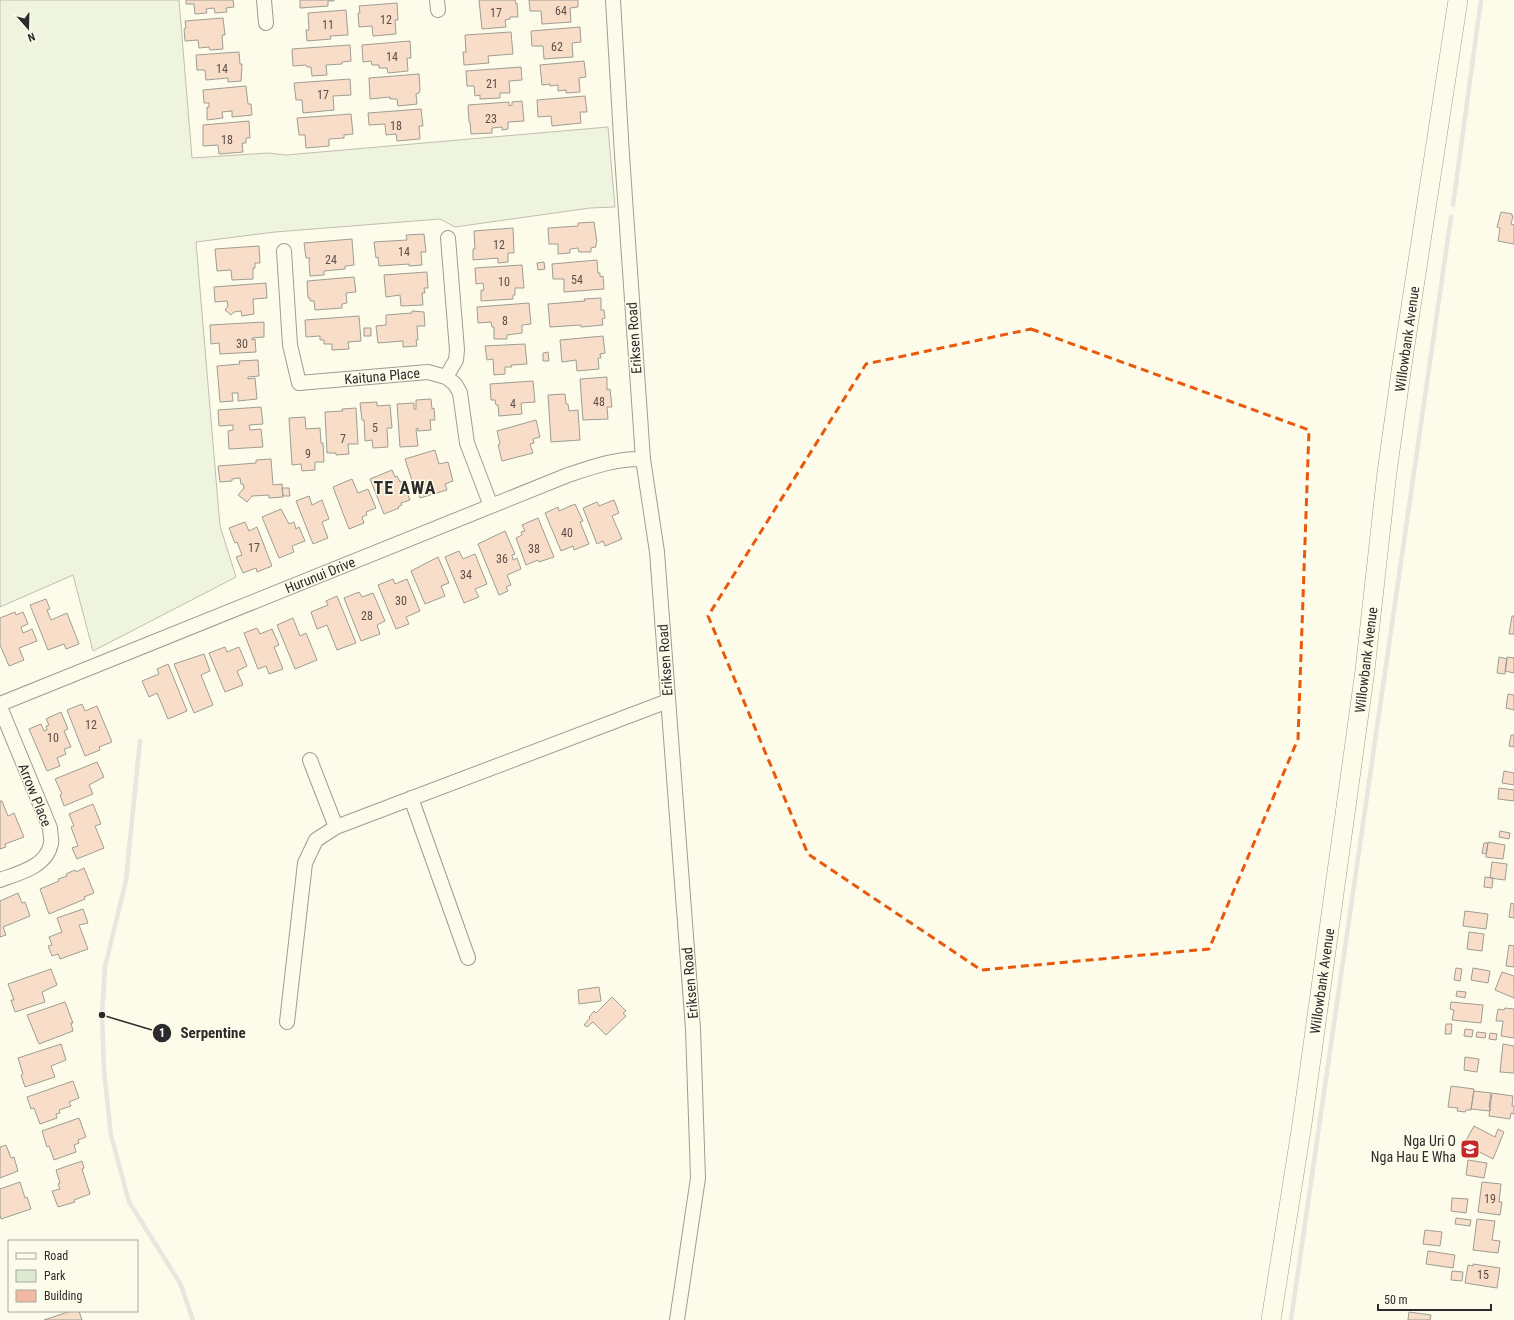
<svg xmlns="http://www.w3.org/2000/svg" width="1514" height="1320" viewBox="0 0 1514 1320" font-family="'Roboto Condensed',sans-serif">
<rect width="100%" height="100%" fill="#fdfbea"/>
<!-- green -->
<path fill="#deebd1" stroke="#74746e" d="M 0,0 L 179,0 L 192,158 L 268,153 L 286,155 L 608,127 L 615,207 L 590,208 L 455,227 L 440,219 L 275,232 L 196,242 L 220,526 L 236,577 L 93,651 L 73,575 L 0,607 Z"/>
<g fill="none" stroke-linecap="round" stroke-linejoin="round">
<!-- stream -->
<path stroke="#c7d0d0" stroke-width="4.5" d="M 1453,205 L 1481,0
M 140,741 L 126,880 L 105,967 L 102,1015 L 104,1071 L 111,1135 L 129,1202 L 180,1283 L 193,1320
M 1291,1320 L 1451,217"/>
</g>
<!-- building -->
<path fill="#f2b8a0" stroke="#2b2b2b" d="M 186,0 L 233,0 L 234,7 L 226,8 L 227,12 L 215,13 L 214,8 L 206,9 L 207,13 L 195,14 L 194,4 L 186,4 Z
M 300,0 L 334,0 L 334,1 L 328,1 L 328,6 L 300,8 Z
M 479,0 L 515,0 L 516,4 L 517,3 L 518,17 L 510,17 L 510,19 L 505,20 L 506,27 L 482,29 Z
M 529,0 L 578,0 L 578,7 L 570,8 L 571,22 L 542,24 L 541,11 L 530,11 Z
M 397,3 L 398,20 L 395,20 L 396,34 L 373,36 L 372,26 L 359,27 L 358,13 L 360,13 L 359,6 Z
M 346,10 L 348,35 L 330,36 L 331,39 L 307,41 L 306,30 L 309,30 L 308,13 Z
M 223,18 L 225,35 L 222,35 L 223,49 L 210,50 L 209,47 L 199,48 L 198,40 L 185,41 L 184,29 L 186,28 L 185,21 Z
M 580,27 L 581,42 L 572,43 L 573,57 L 544,59 L 543,46 L 532,46 L 531,31 Z
M 511,32 L 513,54 L 488,56 L 489,63 L 464,65 L 463,52 L 466,52 L 465,35 Z
M 410,41 L 411,58 L 407,58 L 408,71 L 388,73 L 387,68 L 379,68 L 379,65 L 372,65 L 371,61 L 363,62 L 362,45 Z
M 350,45 L 351,61 L 342,62 L 342,64 L 326,65 L 327,75 L 312,76 L 311,67 L 307,67 L 306,65 L 293,66 L 292,49 Z
M 239,52 L 240,64 L 242,64 L 241,81 L 228,82 L 228,78 L 206,80 L 205,70 L 197,70 L 196,55 Z
M 584,61 L 586,77 L 579,78 L 580,92 L 566,93 L 566,90 L 558,91 L 558,85 L 550,86 L 550,84 L 542,85 L 540,65 Z
M 521,67 L 522,80 L 509,81 L 510,93 L 500,93 L 500,98 L 480,99 L 480,95 L 475,96 L 474,86 L 467,86 L 466,71 Z
M 419,74 L 420,90 L 419,93 L 416,94 L 417,104 L 398,106 L 397,99 L 390,99 L 390,97 L 370,99 L 369,78 Z
M 350,79 L 351,95 L 333,96 L 334,110 L 303,113 L 302,100 L 296,100 L 294,83 Z
M 246,86 L 248,104 L 251,104 L 252,115 L 232,117 L 232,111 L 222,112 L 223,118 L 207,120 L 207,107 L 209,107 L 209,103 L 204,103 L 203,90 Z
M 585,96 L 587,112 L 580,112 L 581,123 L 552,126 L 551,116 L 538,117 L 537,100 Z
M 522,101 L 524,121 L 508,122 L 508,129 L 502,130 L 502,127 L 492,128 L 492,133 L 471,134 L 470,122 L 469,122 L 468,105 L 509,102 L 509,106 L 512,105 L 512,102 Z
M 421,109 L 423,126 L 419,126 L 420,139 L 397,141 L 396,134 L 386,135 L 385,124 L 369,125 L 368,113 Z
M 351,114 L 353,134 L 344,135 L 344,138 L 329,139 L 329,146 L 306,148 L 305,135 L 299,135 L 297,118 Z
M 249,121 L 250,138 L 246,138 L 246,143 L 242,143 L 243,152 L 219,154 L 218,145 L 203,146 L 203,125 Z
M 1501,212 L 1512,214 L 1512,216 L 1513,216 L 1511,224 L 1514,225 L 1514,244 L 1498,241 L 1500,228 L 1497,227 Z
M 594,222 L 597,242 L 596,243 L 596,247 L 591,248 L 591,252 L 579,252 L 578,248 L 570,249 L 570,253 L 558,254 L 558,244 L 549,244 L 548,228 L 578,226 L 578,223 Z
M 513,228 L 514,253 L 508,253 L 508,262 L 498,263 L 498,258 L 473,260 L 473,249 L 475,249 L 474,231 Z
M 424,234 L 426,252 L 421,252 L 422,265 L 409,266 L 409,264 L 379,266 L 378,257 L 376,258 L 374,242 L 407,240 L 406,235 Z
M 352,239 L 354,265 L 345,266 L 345,269 L 324,271 L 324,275 L 310,276 L 309,261 L 310,258 L 306,258 L 304,243 Z
M 259,246 L 260,263 L 255,263 L 255,268 L 253,268 L 253,279 L 232,280 L 231,270 L 217,271 L 215,249 Z
M 597,260 L 598,273 L 600,273 L 600,277 L 603,276 L 604,289 L 564,292 L 564,279 L 553,279 L 552,264 Z
M 544,262 L 545,269 L 538,270 L 537,263 Z
M 522,265 L 524,288 L 515,288 L 515,295 L 513,295 L 513,299 L 481,301 L 481,290 L 484,290 L 483,283 L 476,284 L 475,268 Z
M 427,272 L 428,288 L 424,288 L 425,293 L 422,293 L 423,305 L 401,306 L 400,295 L 386,297 L 384,275 Z
M 354,277 L 356,292 L 346,293 L 347,303 L 342,304 L 342,308 L 315,310 L 314,301 L 310,301 L 310,298 L 308,298 L 307,281 Z
M 266,283 L 267,298 L 253,299 L 254,314 L 242,316 L 241,311 L 234,312 L 231,315 L 225,310 L 228,306 L 227,301 L 215,302 L 214,287 Z
M 601,298 L 601,310 L 604,310 L 605,318 L 602,319 L 603,325 L 581,327 L 581,325 L 550,327 L 548,304 L 585,301 L 584,299 Z
M 529,303 L 531,324 L 522,325 L 522,333 L 507,335 L 507,339 L 494,339 L 494,327 L 492,327 L 491,322 L 478,323 L 477,307 Z
M 412,311 L 424,312 L 425,326 L 417,326 L 418,340 L 416,340 L 417,346 L 403,347 L 403,341 L 378,343 L 376,326 L 386,325 L 386,315 L 412,313 Z
M 359,316 L 361,341 L 348,342 L 349,349 L 332,350 L 332,344 L 324,344 L 324,340 L 320,340 L 320,336 L 306,337 L 305,320 Z
M 264,322 L 264,337 L 252,338 L 252,340 L 255,339 L 256,352 L 220,354 L 219,343 L 211,344 L 210,325 Z
M 364,328 L 371,328 L 371,336 L 364,336 Z
M 603,336 L 605,353 L 600,354 L 601,358 L 598,358 L 599,369 L 577,371 L 576,360 L 562,362 L 560,340 Z
M 525,344 L 527,364 L 511,365 L 512,367 L 505,367 L 505,374 L 494,375 L 493,359 L 487,360 L 485,346 Z
M 548,352 L 549,361 L 543,361 L 543,353 Z
M 258,360 L 259,376 L 248,377 L 248,379 L 255,378 L 257,399 L 238,401 L 238,393 L 232,393 L 233,401 L 220,402 L 217,366 L 240,364 L 239,361 Z
M 607,377 L 607,390 L 610,389 L 612,407 L 607,407 L 608,419 L 583,420 L 580,379 Z
M 533,381 L 535,402 L 521,403 L 522,414 L 499,416 L 498,405 L 496,405 L 495,400 L 491,400 L 490,384 Z
M 565,394 L 566,404 L 568,404 L 569,411 L 578,410 L 580,440 L 551,442 L 548,395 Z
M 431,399 L 432,409 L 434,408 L 435,420 L 430,420 L 431,430 L 418,431 L 418,428 L 416,429 L 418,446 L 400,447 L 397,404 L 414,403 L 414,409 L 416,409 L 416,400 Z
M 377,402 L 377,406 L 390,405 L 392,428 L 387,428 L 388,447 L 373,448 L 372,440 L 365,441 L 364,420 L 362,420 L 360,403 Z
M 261,407 L 263,424 L 249,425 L 250,430 L 261,429 L 263,447 L 229,449 L 228,431 L 233,430 L 233,425 L 219,426 L 218,410 Z
M 356,408 L 358,444 L 348,444 L 349,454 L 336,455 L 336,453 L 327,453 L 325,412 L 343,411 L 342,409 Z
M 305,417 L 306,429 L 320,428 L 321,443 L 323,443 L 324,462 L 315,462 L 315,470 L 302,471 L 301,464 L 292,465 L 289,418 Z
M 536,420 L 540,437 L 533,439 L 534,443 L 530,444 L 533,453 L 502,461 L 498,445 L 500,444 L 497,431 Z
M 435,450 L 439,464 L 448,462 L 453,481 L 445,484 L 447,490 L 420,498 L 417,490 L 415,490 L 405,459 Z
M 271,459 L 273,485 L 282,484 L 283,497 L 269,498 L 269,495 L 252,496 L 247,502 L 238,495 L 244,488 L 243,484 L 241,484 L 240,478 L 232,479 L 232,481 L 220,482 L 218,466 L 256,463 L 256,460 Z
M 392,470 L 395,477 L 397,476 L 400,482 L 402,481 L 410,500 L 401,503 L 402,505 L 398,507 L 399,508 L 384,514 L 370,479 Z
M 352,479 L 358,493 L 368,489 L 376,508 L 366,512 L 367,515 L 362,517 L 364,523 L 349,529 L 333,487 Z
M 282,488 L 289,488 L 290,496 L 283,496 Z
M 309,496 L 312,505 L 322,500 L 329,519 L 322,522 L 328,538 L 313,544 L 296,501 Z
M 614,500 L 619,513 L 612,516 L 622,539 L 605,546 L 603,541 L 597,544 L 583,508 L 597,502 L 599,506 Z
M 575,504 L 583,521 L 580,522 L 589,544 L 574,550 L 573,546 L 561,551 L 545,513 L 558,507 L 559,511 Z
M 281,509 L 289,524 L 294,522 L 296,529 L 299,527 L 305,541 L 292,546 L 294,552 L 279,558 L 262,517 Z
M 538,518 L 554,557 L 539,562 L 538,560 L 526,565 L 516,538 L 522,535 L 521,532 L 525,531 L 522,525 Z
M 245,522 L 249,531 L 257,527 L 272,566 L 257,572 L 256,568 L 243,573 L 236,557 L 242,555 L 237,542 L 235,543 L 229,528 Z
M 505,531 L 515,554 L 512,555 L 513,560 L 517,558 L 521,569 L 507,575 L 511,585 L 506,587 L 508,591 L 499,595 L 478,544 Z
M 459,551 L 463,559 L 475,554 L 487,584 L 475,589 L 479,597 L 464,603 L 445,557 Z
M 438,557 L 449,583 L 441,586 L 445,596 L 425,604 L 411,571 Z
M 393,579 L 395,584 L 407,579 L 420,611 L 406,617 L 409,624 L 396,629 L 378,585 Z
M 359,592 L 362,597 L 373,593 L 385,621 L 377,625 L 380,634 L 361,641 L 344,598 Z
M 337,596 L 356,643 L 337,650 L 327,625 L 317,629 L 311,612 L 328,605 L 326,601 Z
M 46,599 L 50,609 L 47,610 L 51,620 L 67,613 L 79,644 L 66,649 L 64,644 L 48,650 L 30,605 Z
M 15,612 L 16,615 L 23,612 L 28,624 L 21,627 L 23,633 L 32,629 L 37,641 L 19,648 L 24,660 L 9,666 L 0,645 L 0,618 Z
M 1512,616 L 1514,616 L 1514,634 L 1509,634 Z
M 293,618 L 300,636 L 306,633 L 317,660 L 295,669 L 277,625 Z
M 257,628 L 260,634 L 272,629 L 279,645 L 274,647 L 283,669 L 269,674 L 266,666 L 258,669 L 244,633 Z
M 225,647 L 227,652 L 239,647 L 247,666 L 237,671 L 243,685 L 225,692 L 209,653 Z
M 204,654 L 210,671 L 201,675 L 213,705 L 194,713 L 174,664 Z
M 1499,657 L 1507,659 L 1505,674 L 1497,673 Z
M 1507,657 L 1514,658 L 1514,673 L 1505,671 Z
M 168,664 L 187,711 L 168,719 L 157,693 L 149,697 L 142,681 L 159,674 L 157,669 Z
M 1508,694 L 1514,695 L 1514,710 L 1506,708 Z
M 82,704 L 85,711 L 97,706 L 112,742 L 99,747 L 100,750 L 85,756 L 67,710 Z
M 61,712 L 68,729 L 64,731 L 71,747 L 64,749 L 66,754 L 57,758 L 60,766 L 47,771 L 29,729 L 41,724 L 44,731 L 47,730 L 46,726 L 49,725 L 46,719 Z
M 1511,735 L 1514,735 L 1514,747 L 1509,746 Z
M 97,762 L 104,777 L 89,785 L 93,794 L 64,806 L 60,795 L 62,794 L 55,779 Z
M 1504,771 L 1514,773 L 1514,785 L 1502,783 Z
M 1499,788 L 1514,790 L 1514,801 L 1498,799 Z
M 0,801 L 2,801 L 8,816 L 14,813 L 24,837 L 5,844 L 6,847 L 0,849 Z
M 93,804 L 101,824 L 95,826 L 104,848 L 77,859 L 72,848 L 78,846 L 71,827 L 74,826 L 69,814 Z
M 1500,831 L 1510,833 L 1509,839 L 1499,837 Z
M 1488,842 L 1505,845 L 1503,859 L 1486,857 Z
M 1484,843 L 1488,843 L 1486,854 L 1482,853 Z
M 1492,862 L 1507,864 L 1505,880 L 1490,878 Z
M 84,868 L 94,893 L 84,897 L 85,899 L 49,914 L 40,889 L 59,881 L 58,879 L 67,876 L 66,874 L 75,870 L 76,872 Z
M 1485,877 L 1493,878 L 1492,888 L 1484,887 Z
M 18,893 L 22,903 L 25,902 L 30,916 L 3,927 L 6,935 L 0,937 L 0,901 Z
M 1511,903 L 1514,904 L 1514,918 L 1509,917 Z
M 83,909 L 88,923 L 79,925 L 88,949 L 60,959 L 58,954 L 52,956 L 48,946 L 52,945 L 49,937 L 62,932 L 57,918 Z
M 1465,911 L 1488,914 L 1486,929 L 1463,926 Z
M 1469,932 L 1484,934 L 1482,951 L 1467,949 Z
M 1509,945 L 1514,946 L 1514,967 L 1506,966 Z
M 1456,968 L 1462,969 L 1460,981 L 1454,980 Z
M 1473,968 L 1490,971 L 1488,983 L 1471,980 Z
M 51,969 L 57,985 L 42,992 L 45,1002 L 15,1012 L 11,1000 L 14,1000 L 8,984 Z
M 1502,972 L 1514,976 L 1514,998 L 1495,990 Z
M 599,987 L 601,1001 L 579,1004 L 578,990 Z
M 1457,991 L 1466,992 L 1465,998 L 1456,996 Z
M 612,997 L 626,1011 L 623,1013 L 626,1016 L 606,1035 L 593,1022 L 587,1027 L 584,1025 L 590,1018 L 589,1017 L 594,1011 L 596,1013 Z
M 65,1002 L 73,1023 L 71,1023 L 73,1031 L 39,1044 L 27,1015 Z
M 1451,1002 L 1483,1005 L 1481,1023 L 1452,1020 L 1454,1010 L 1450,1009 Z
M 1505,1008 L 1514,1009 L 1514,1038 L 1501,1036 L 1503,1021 L 1496,1021 L 1498,1009 L 1504,1010 Z
M 1446,1024 L 1452,1024 L 1451,1034 L 1445,1034 Z
M 1465,1029 L 1473,1030 L 1472,1037 L 1464,1036 Z
M 1477,1032 L 1486,1033 L 1485,1038 L 1476,1037 Z
M 1490,1033 L 1497,1034 L 1496,1040 L 1489,1039 Z
M 61,1044 L 66,1060 L 51,1066 L 55,1077 L 25,1087 L 21,1075 L 23,1074 L 18,1058 Z
M 1503,1044 L 1514,1046 L 1514,1073 L 1500,1072 Z
M 1465,1057 L 1479,1059 L 1477,1072 L 1464,1070 Z
M 73,1081 L 79,1098 L 69,1102 L 71,1106 L 59,1110 L 60,1113 L 56,1114 L 57,1118 L 40,1124 L 34,1108 L 31,1109 L 27,1097 Z
M 1451,1086 L 1474,1089 L 1471,1110 L 1466,1110 L 1465,1112 L 1457,1111 L 1458,1108 L 1448,1107 Z
M 1474,1091 L 1491,1093 L 1489,1107 L 1490,1107 L 1490,1111 L 1471,1109 Z
M 1492,1093 L 1513,1096 L 1512,1106 L 1514,1106 L 1514,1114 L 1511,1113 L 1510,1119 L 1489,1116 Z
M 79,1118 L 86,1137 L 78,1140 L 79,1143 L 74,1145 L 76,1152 L 54,1160 L 49,1146 L 47,1147 L 42,1131 Z
M 1474,1126 L 1495,1137 L 1498,1129 L 1504,1132 L 1493,1159 L 1464,1144 Z
M 6,1145 L 11,1158 L 14,1157 L 18,1171 L 0,1178 L 0,1147 Z
M 1468,1160 L 1487,1163 L 1484,1178 L 1466,1175 Z
M 82,1161 L 84,1168 L 82,1169 L 90,1194 L 74,1200 L 75,1202 L 58,1207 L 52,1191 L 60,1189 L 58,1184 L 60,1183 L 56,1170 Z
M 20,1182 L 25,1198 L 27,1197 L 31,1209 L 1,1219 L 0,1215 L 0,1189 Z
M 1482,1182 L 1501,1184 L 1499,1202 L 1502,1202 L 1500,1215 L 1478,1212 Z
M 1452,1198 L 1468,1199 L 1466,1213 L 1451,1211 Z
M 1456,1218 L 1471,1220 L 1470,1226 L 1455,1224 Z
M 1477,1219 L 1495,1221 L 1492,1240 L 1500,1241 L 1498,1253 L 1473,1250 Z
M 1425,1230 L 1442,1232 L 1440,1246 L 1423,1244 Z
M 1428,1251 L 1455,1255 L 1453,1268 L 1426,1264 Z
M 1473,1264 L 1500,1268 L 1497,1288 L 1465,1283 L 1468,1265 L 1473,1266 Z
M 1452,1271 L 1463,1272 L 1462,1281 L 1451,1280 Z
M 71,1311 L 79,1311 L 82,1320 L 44,1320 Z
M 1409,1312 L 1431,1315 L 1430,1320 L 1408,1320 Z"/>
<g fill="none" stroke-linecap="round" stroke-linejoin="round">
<defs>
<path id="street" d="M 264,0 L 266,23
M 437,0 L 438,10
M 613,0 L 622,155 L 643,459 L 657,552 L 693,1029 L 698,1178 L 677,1320
M 284,251 L 290,345 L 299,383 L 428,372 L 446,377 L 455,384 L 460,393 L 467,443 L 491,506
M 446,377 L 456,360 L 457,350 L 448,238
M 0,704 L 568,475 C 592,467 617,458 643,459
M 0,707 L 50,828 C 50,833 52,839 51,844 C 46,867 19,873 0,880
M 310,760 L 336,827
M 411,798 L 468,958
M 287,1022 L 305,863 L 316,840 L 336,827 L 668,701"/>
<path id="secondary" d="M 1271,1320 L 1302,1124 L 1365,670 L 1387,472 L 1402,365 L 1458,0"/>
</defs>
<!-- street casing -->
<use href="#street" stroke="#2b2b2b" stroke-width="16"/>
<!-- secondary casing -->
<use href="#secondary" stroke="#2b2b2b" stroke-width="20"/>
<!-- street -->
<use href="#street" stroke="#fdfbea" stroke-width="14"/>
<!-- secondary -->
<use href="#secondary" stroke="#fdfbea" stroke-width="19"/>
</g>
<!-- marked area -->
<path d="M0 0H1514V1320H0ZM 1031,329 L 1309,430 L 1298,739 L 1209,949 L 981,970 L 808,854 L 708,616 L 866,364 Z" fill="#fdfbea" fill-opacity=".55" fill-rule="evenodd"/>
<path fill="none" stroke="#e8590c" stroke-width="3" stroke-dasharray="8 5" stroke-linejoin="round" d="M 1031,329 L 1309,430 L 1298,739 L 1209,949 L 981,970 L 808,854 L 708,616 L 866,364 Z"/>
<!-- icons -->
<defs>
<symbol id="school-square" viewBox="-11 -11 22 22"><rect x="-9" y="-9" width="18" height="18" rx="4" fill="#c62828" stroke="#fdfbea"/><path d="M0-5L7-2L0 1L-7-2ZM-4 1L0 2.5L4 1V4Q0 6-4 4Z" fill="#fff"/></symbol>
</defs>
<g fill-rule="evenodd">
<use href="#school-square" x="1459" y="1138" width="22" height="22"/>
</g>
<g text-anchor="middle" stroke-width="3" stroke-linejoin="round" paint-order="stroke">
<!-- number labels -->
<g font-size="12" fill="#5d4e48">
<text x="561" y="15">64</text>
<text x="496" y="17">17</text>
<text x="386" y="24">12</text>
<text x="328" y="29">11</text>
<text x="557" y="51">62</text>
<text x="392" y="61">14</text>
<text x="222" y="73">14</text>
<text x="492" y="88">21</text>
<text x="323" y="99">17</text>
<text x="491" y="123">23</text>
<text x="396" y="130">18</text>
<text x="227" y="144">18</text>
<text x="499" y="249">12</text>
<text x="404" y="256">14</text>
<text x="331" y="264">24</text>
<text x="577" y="284">54</text>
<text x="504" y="286">10</text>
<text x="505" y="325">8</text>
<text x="242" y="348">30</text>
<text x="599" y="406">48</text>
<text x="513" y="408">4</text>
<text x="375" y="432">5</text>
<text x="343" y="443">7</text>
<text x="308" y="458">9</text>
<text x="567" y="537">40</text>
<text x="254" y="552">17</text>
<text x="534" y="553">38</text>
<text x="502" y="563">36</text>
<text x="466" y="579">34</text>
<text x="401" y="605">30</text>
<text x="367" y="620">28</text>
<text x="91" y="729">12</text>
<text x="53" y="742">10</text>
<text x="1490" y="1203">19</text>
<text x="1483" y="1279">15</text>
</g>
<!-- street labels -->
<g font-size="14" fill="#2b2b2b" stroke="#fdfbea">
<text transform="translate(634 338) rotate(-94)" y="5">Eriksen Road</text>
<text transform="translate(1407 339) rotate(-82)" y="5">Willowbank Avenue</text>
<text transform="translate(382 376) rotate(-5)" y="5">Kaituna Place</text>
<text transform="translate(320 575) rotate(-22)" y="5">Hurunui Drive</text>
<text transform="translate(665 660) rotate(-94)" y="5">Eriksen Road</text>
<text transform="translate(1366 660) rotate(-83)" y="5">Willowbank Avenue</text>
<text transform="translate(35 795) rotate(68)" y="5">Arrow Place</text>
<text transform="translate(1322 981) rotate(-82)" y="5">Willowbank Avenue</text>
<text transform="translate(690 983) rotate(-95)" y="5">Eriksen Road</text>
</g>
<!-- poi labels -->
<g font-size="14" fill="#2b2b2b" stroke="#fdfbea" text-anchor="end">
<text x="1456" y="1146">Nga Uri O<tspan x="1456" dy="16">Nga Hau E Wha</tspan></text>
</g>
<!-- district labels -->
<g font-size="18" font-weight="bold" letter-spacing="1" fill="#2b2b2b" stroke="#fdfbea">
<text x="405" y="494">TE AWA</text>
</g>
</g>
<!-- callouts -->
<path fill="none" stroke="#2b2b2b" stroke-width="1.5" d="M102 1015L162 1033"/>
<g fill="#2b2b2b" stroke="#fdfbea" stroke-width="1.5">
<circle cx="102" cy="1015" r="4"/>
<circle cx="162" cy="1033" r="10"/>
</g>
<g font-size="12" text-anchor="middle" font-weight="bold" fill="#fff">
<text x="162" y="1037">1</text>
</g>
<g font-size="15" text-anchor="middle" font-weight="bold" fill="#2b2b2b" stroke="#fdfbea" stroke-width="3" stroke-linejoin="round" paint-order="stroke">
<text x="213" y="1038">Serpentine</text>
</g>
<!-- legend -->
<rect x="8" y="1240" width="130" height="72" fill="#fdfbea" stroke="#a9a89e"/>
<rect x="16" y="1253" width="20" height="6" fill="#fdfbea" stroke="#a9a89e"/>
<text x="44" y="1260" font-size="12" fill="#2b2b2b">Road</text>
<rect x="16" y="1270" width="20" height="12" fill="#deebd1" stroke="#a9a89e"/>
<text x="44" y="1280" font-size="12" fill="#2b2b2b">Park</text>
<rect x="16" y="1290" width="20" height="12" fill="#f2b8a0" stroke="#a9a89e"/>
<text x="44" y="1300" font-size="12" fill="#2b2b2b">Building</text>
<!-- north arrow -->
<g transform="translate(28 28) rotate(160)" stroke="#fdfbea" stroke-width="3" paint-order="stroke">
<path d="M0-3L7 15L0 10L-7 15Z" fill="#2b2b2b"/>
<text y="-6" font-size="11" font-weight="bold" text-anchor="middle" fill="#2b2b2b">N</text>
</g>
<!-- scale -->
<path d="M1378 1304v6h113v-6" fill="none" stroke="#2b2b2b" stroke-width="2"/>
<text x="1384" y="1304" font-size="12" fill="#2b2b2b" stroke="#fdfbea" stroke-width="3" paint-order="stroke">50 m</text>
</svg>
